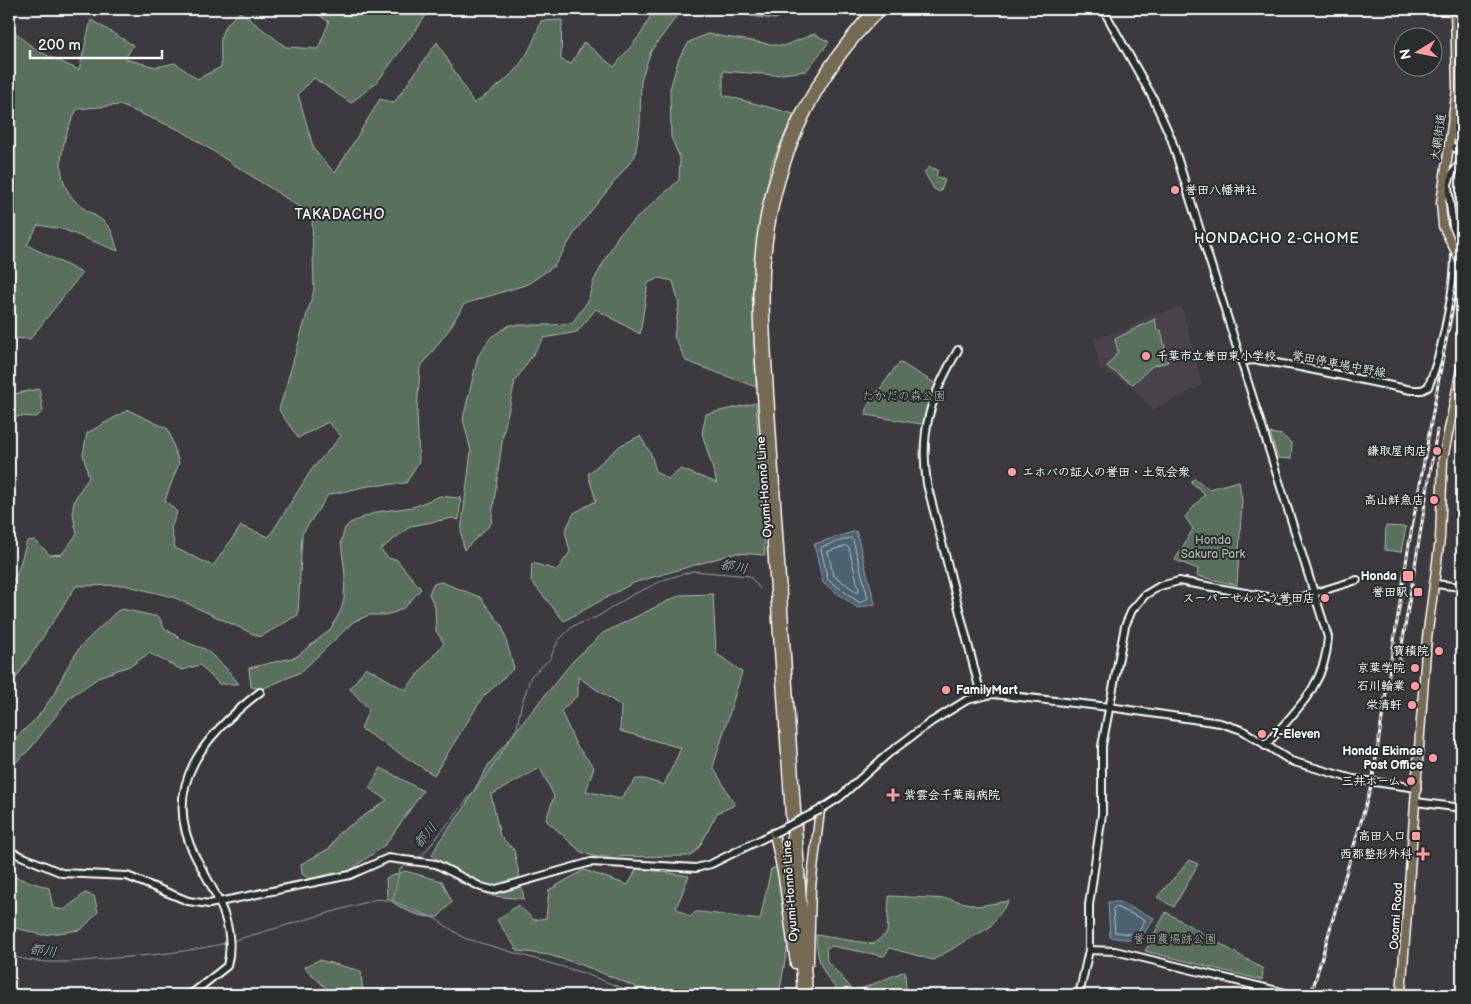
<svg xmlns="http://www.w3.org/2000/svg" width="1471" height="1004" viewBox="0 0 1471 1004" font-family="'Balsamiq Sans','Klee One',sans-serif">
<rect width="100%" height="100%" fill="#3c3a3f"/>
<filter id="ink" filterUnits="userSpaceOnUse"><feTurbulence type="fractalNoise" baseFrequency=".02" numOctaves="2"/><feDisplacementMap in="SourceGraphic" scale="10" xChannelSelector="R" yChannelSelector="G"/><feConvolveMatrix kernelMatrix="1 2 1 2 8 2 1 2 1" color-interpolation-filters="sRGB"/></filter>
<g filter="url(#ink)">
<!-- built -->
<path fill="#49434b" d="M 1182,307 L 1202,385 L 1153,410 L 1130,384 L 1100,370 L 1094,338 L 1124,330 L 1152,315 Z"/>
<!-- green -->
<path fill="#58705c" stroke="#acb8ae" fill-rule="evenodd" d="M 311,9 L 431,9 L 378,81 L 351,103 L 314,78 L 298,94 L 314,150 L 335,173 L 380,99 L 394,103 L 437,42 L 474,104 C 511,77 526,66 541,21 L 562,20 L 561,60 L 571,64 L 584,42 L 614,67 L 641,34 L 651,15 L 644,9 L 800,9 L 775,19 L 751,16 L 732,10 L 682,9 L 651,51 L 641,80 L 640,125 L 635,156 L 579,226 L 554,266 L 528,284 L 464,304 L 450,328 L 420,368 L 417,413 L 419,461 L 406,483 L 368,486 L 328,495 L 302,534 L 298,615 L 260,637 L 173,597 L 124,585 L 76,586 L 9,689 L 9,585 L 17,574 L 27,541 L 35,540 L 50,555 L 62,554 L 77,534 C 70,504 71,502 89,478 L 83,454 L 87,433 L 128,410 L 168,429 L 179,463 L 165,500 L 177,512 L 171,528 L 175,548 L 213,566 L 241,526 L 269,537 L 312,469 L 341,436 L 328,422 L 298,438 L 279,410 L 314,290 L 312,215 L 182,131 L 120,105 L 77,109 C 63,137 51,173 74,200 C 83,211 99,215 108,226 C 113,231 115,243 118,251 L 62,229 L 38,225 L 27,245 L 82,273 L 30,339 L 9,338 L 9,23 C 24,48 53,58 79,70 L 91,20 L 133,45 L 125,59 L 156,67 L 175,63 L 197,79 L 221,67 C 221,38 216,31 240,12 L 286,47 L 318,49 L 329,22 Z
M 707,34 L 783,46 L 814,34 L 829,42 L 806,71 L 774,75 L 723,71 L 723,95 L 794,114 L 771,165 L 759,228 L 752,293 L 756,387 L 686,361 L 674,336 L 679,305 L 673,281 L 659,278 L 648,283 L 640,334 L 596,309 L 577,332 L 544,338 L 515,381 L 503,435 L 491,524 L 464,550 L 461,532 L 471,451 L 463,419 L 478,356 L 491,337 L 510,325 L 553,325 L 572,323 L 588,301 L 593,282 L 619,234 L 679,180 L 680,158 L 671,137 L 670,89 L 679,58 L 689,42 Z
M 930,167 L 938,170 L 936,176 L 945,180 L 940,192 L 934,189 L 924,172 Z
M 1155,319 L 1157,331 L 1161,330 L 1168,362 L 1152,366 L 1133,384 L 1107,367 L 1118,352 L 1115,339 Z
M 901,363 L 936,384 L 924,423 L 921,424 L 866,415 L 868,405 L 898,364 Z
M 39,389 L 43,411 L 37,417 L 18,416 L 9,428 L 9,395 Z
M 756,403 L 765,555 L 736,553 L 633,583 L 564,621 L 531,581 L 532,563 L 557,570 L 570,552 L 565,531 L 574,513 L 596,501 L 588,474 L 621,445 L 640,436 L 651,454 L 656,472 L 668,479 L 681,469 L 717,483 L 702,433 L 706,414 Z
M 1270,433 L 1282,435 L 1292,444 L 1291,459 L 1278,458 Z
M 1195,478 L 1208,489 L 1239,481 L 1242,501 L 1237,585 L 1197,576 L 1198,569 L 1175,560 L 1193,529 L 1185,517 L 1205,494 L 1191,482 Z
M 461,495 L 459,520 L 453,518 L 411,526 L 380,550 L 390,559 L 396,559 L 421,589 L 405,607 L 396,612 L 385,615 L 369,615 L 353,622 L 301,672 L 262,689 L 251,687 L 249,668 L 296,657 L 330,630 L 341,610 L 344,599 L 345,575 L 341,542 L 345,528 L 350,523 L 376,512 L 413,507 L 440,496 L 458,498 Z
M 1386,526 L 1406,527 L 1401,552 L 1385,550 Z
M 441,582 L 480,597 L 502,626 L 514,668 L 483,697 L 434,775 L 361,729 L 369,709 L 350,689 L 366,667 L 405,690 L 444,643 L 436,631 L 435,607 L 429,594 L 433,584 Z
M 713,594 L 716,653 L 742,672 L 713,767 L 735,805 L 717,813 L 700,846 L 691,856 L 596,857 L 581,852 L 546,820 L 554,796 L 540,768 L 491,795 L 500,836 L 514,850 L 524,899 L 492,896 L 458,882 L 432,855 L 440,840 L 463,810 L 489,764 L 573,661 L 603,633 L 680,595 ZM 578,677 L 621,706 L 620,731 L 681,748 L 664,785 L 645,779 L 636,779 L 620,799 L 586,791 L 594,767 L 576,745 L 561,711 L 578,695 Z
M 122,609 L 159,617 L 164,628 L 188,643 L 205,649 L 225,667 L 239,684 L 219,684 L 200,665 L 182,670 L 149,653 L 132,665 L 101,676 L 70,697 L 31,748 L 9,769 L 9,744 L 37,718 L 56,691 L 65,671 L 80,647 L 117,611 Z
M 381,768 L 423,791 L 386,844 L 345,874 L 313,882 L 302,874 L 301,864 L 330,848 L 339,833 L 387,800 L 369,788 Z
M 1190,860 L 1198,864 L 1174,907 L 1157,897 Z
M 788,863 L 788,944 L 779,995 L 656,995 L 582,965 L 549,955 L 518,951 L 497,920 L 518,905 L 534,920 L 546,918 L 549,890 L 584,870 L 628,885 L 637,868 L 689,876 L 676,908 L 690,917 C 691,916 694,913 696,912 C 699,911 751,919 760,920 L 771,869 Z
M 405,871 L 442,881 L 452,902 L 438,917 C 419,918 402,910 387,898 L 386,878 Z
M 9,875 L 49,888 L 53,908 L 64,910 L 85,893 L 94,896 L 98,912 L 81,930 L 42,935 L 9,926 Z
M 889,896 L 949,899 L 978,906 L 1009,901 L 990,927 L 933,960 L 890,948 L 884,956 L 831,946 L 826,948 L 827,961 L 853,990 L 866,987 L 905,971 L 906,990 L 900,995 L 842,995 C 823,975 817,963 816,935 L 873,944 L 887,933 Z
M 1166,912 L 1263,969 L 1262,980 L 1145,951 Z
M 319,960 L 361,971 L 363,995 L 323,995 L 327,989 L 304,967 Z"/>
<!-- water -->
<path fill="#4c6270" stroke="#94a1a9" d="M 856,531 L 875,604 L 858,608 L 823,583 L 814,544 Z
M 1108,902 L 1119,902 L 1154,918 L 1139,941 L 1110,937 Z"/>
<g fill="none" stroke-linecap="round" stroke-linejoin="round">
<!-- shore -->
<path stroke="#b7c0c6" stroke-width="1" d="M 851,538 L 853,540 L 868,598 L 860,603 L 828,580 L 821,549 L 822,547 Z
M 846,546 L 849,548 L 859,590 L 858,593 L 833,575 L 828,552 Z
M 1116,907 L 1145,920 L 1137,935 L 1115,932 L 1113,909 Z"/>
<!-- stream -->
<path stroke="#94a1a9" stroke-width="1" d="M 417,858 L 422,856 L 490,771 L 517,728 L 521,706 L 531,676 L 550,659 L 558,641 L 573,626 L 597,617 L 632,595 L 666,579 L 693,571 L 750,576 L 760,589
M 393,900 L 400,869 L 407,864
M 232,941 L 377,899 L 393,901 L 436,919 L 464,938 L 580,972 L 641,995
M 9,955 C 43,967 80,961 115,958 C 153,955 189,952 226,943"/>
<defs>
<path id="secondary" d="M 1103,9 L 1153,98 L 1171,138 L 1328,637 C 1326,686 1295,711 1265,746
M 1448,145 L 1462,151
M 958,350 C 931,396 919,430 927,484 L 981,695
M 1241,361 L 1258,360 L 1300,367 L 1411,390 L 1422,390 L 1428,387 C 1441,357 1455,289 1455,256 C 1456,232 1449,208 1448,184 L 1451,175 L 1462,161
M 1435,584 L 1462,587
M 1416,802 L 1462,808
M 820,810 L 840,797 L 889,753 L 931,722 L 967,700 L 993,694 L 1109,707 L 1220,723 L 1242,730 L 1291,761 L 1353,779 L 1417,788
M 9,851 L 62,873 L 127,876 L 188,901 L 209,904 L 350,875 L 388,858 L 436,864 L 481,887 L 493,890 L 591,862 L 696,868 L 711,864 L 774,833
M 1089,950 L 1115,951 L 1294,995
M 190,995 L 227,966 C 238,925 213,890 195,856 C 159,785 207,733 260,692
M 1079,995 L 1089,950 L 1089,905 L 1102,814 L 1102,746 L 1125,626 L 1132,610 L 1145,595 L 1160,586 L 1179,581 L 1279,599 L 1302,597 L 1357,580"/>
<path id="primary" d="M 1441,203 L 1457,89 L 1455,9
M 774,833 L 783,877 L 795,964
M 809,962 L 811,887 L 820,810
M 802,995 L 762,395 C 760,357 756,319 758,281 C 761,175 803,87 874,9
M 808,995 L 769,394 C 767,354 763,313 765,273 C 770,175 811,76 883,9
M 1401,995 L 1427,638 L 1440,539 L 1443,459 L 1462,364"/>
</defs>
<!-- secondary casing -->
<use href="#secondary" stroke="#fff" stroke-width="10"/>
<!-- primary casing -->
<use href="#primary" stroke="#fff" stroke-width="11"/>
<!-- secondary -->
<use href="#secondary" stroke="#2a2d2e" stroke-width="6"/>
<!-- primary -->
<use href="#primary" stroke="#746b52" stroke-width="8"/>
<defs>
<path id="rail" d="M 1398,670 L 1437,430
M 1311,995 L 1372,783 L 1409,544 L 1462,252"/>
</defs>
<!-- rail casing -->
<use href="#rail" stroke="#fff" stroke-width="3"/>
<!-- rail -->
<use href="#rail" stroke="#2a2d2e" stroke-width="1" stroke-dasharray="4" stroke-linecap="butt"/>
<defs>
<path id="secondary-bridge" d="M 774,833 L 820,810"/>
<path id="primary-bridge" d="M 1441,203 L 1443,226 L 1462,264"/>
</defs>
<!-- secondary-bridge casing -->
<use href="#secondary-bridge" stroke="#fff" stroke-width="10" stroke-linecap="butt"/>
<!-- primary-bridge casing -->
<use href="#primary-bridge" stroke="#fff" stroke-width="11" stroke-linecap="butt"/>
<!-- secondary-bridge -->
<use href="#secondary-bridge" stroke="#2a2d2e" stroke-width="6"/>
<!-- primary-bridge -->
<use href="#primary-bridge" stroke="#746b52" stroke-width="8"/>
</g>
</g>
<!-- markers -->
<g fill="#ff9aa2" stroke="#2a2d2e" stroke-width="2">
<circle cx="1175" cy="190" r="5"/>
<circle cx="1146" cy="356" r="5"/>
<circle cx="1437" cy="451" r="5"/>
<circle cx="1012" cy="472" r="5"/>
<circle cx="1434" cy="500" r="5"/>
<rect x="1402" y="570" width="12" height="12" rx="2.5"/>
<rect x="1413" y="587" width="10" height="10" rx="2.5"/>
<circle cx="1325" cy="598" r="5"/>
<circle cx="1439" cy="651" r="5"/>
<circle cx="1415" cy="668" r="5"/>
<circle cx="1415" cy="686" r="5"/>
<circle cx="946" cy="690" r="5"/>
<circle cx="1412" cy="705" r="5"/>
<circle cx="1262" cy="734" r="5"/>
<circle cx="1433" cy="758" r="5"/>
<circle cx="1411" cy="781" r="5"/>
<path d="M890.5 787.5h5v5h5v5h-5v5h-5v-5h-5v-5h5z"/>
<rect x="1411" y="831" width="10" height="10" rx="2.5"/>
<path d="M1420.5 846.5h5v5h5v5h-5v5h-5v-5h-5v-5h5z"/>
</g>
<g text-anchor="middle" stroke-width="4" stroke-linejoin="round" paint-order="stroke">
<!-- street labels -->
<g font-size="12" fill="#fff" stroke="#2a2d2e">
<text transform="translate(1438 137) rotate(-82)" y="4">大網街道</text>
<text transform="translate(1339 364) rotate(11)" y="4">誉田停車場中野線</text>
<text transform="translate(764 487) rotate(-94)" y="4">Oyumi-Honnō Line</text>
<text transform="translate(790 891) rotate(-94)" y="4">Oyumi-Honnō Line</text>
<text transform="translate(1396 916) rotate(-86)" y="4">Ooami Road</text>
</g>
<!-- poi labels -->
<g font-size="12" font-weight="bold" fill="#fff" stroke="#2a2d2e" text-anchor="end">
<text x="1185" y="194" text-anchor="start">誉田八幡神社</text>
<text x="1156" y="360" text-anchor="start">千葉市立誉田東小学校</text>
<text x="1427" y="455">鎌取屋肉店</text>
<text x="1022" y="476" text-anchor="start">エホバの証人の誉田・土気会衆</text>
<text x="1424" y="504">高山鮮魚店</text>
<text x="1397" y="580">Honda</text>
<text x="1408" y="596">誉田駅</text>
<text x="1315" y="602">スーパーせんどう誉田店</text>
<text x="1429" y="655">寶積院</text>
<text x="1405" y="672">京葉学院</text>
<text x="1405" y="690">石川輪業</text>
<text x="956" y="694" text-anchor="start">FamilyMart</text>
<text x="1402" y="709">栄清軒</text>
<text x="1272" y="738" text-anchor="start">7-Eleven</text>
<text x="1423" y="755">Honda Ekimae<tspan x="1423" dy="14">Post Office</tspan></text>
<text x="1401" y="785">三井ホーム</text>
<text x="904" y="799" text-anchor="start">紫雲会千葉南病院</text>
<text x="1406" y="840">高田入口</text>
<text x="1412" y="858">西郡整形外科</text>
</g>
<!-- park labels -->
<g font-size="12" fill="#acb8ae" stroke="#2a2d2e">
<text x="904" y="400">たかだの森公園</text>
<text x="1213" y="544">Honda<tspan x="1213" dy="14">Sakura Park</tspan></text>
<text x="1175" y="943">誉田農場跡公園</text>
</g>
<!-- neighbourhood labels -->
<g font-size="14" letter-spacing="1" fill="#fff" stroke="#2a2d2e">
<text x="340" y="219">TAKADACHO</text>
<text x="1277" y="243">HONDACHO 2-CHOME</text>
</g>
<!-- water labels -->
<g font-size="14" font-style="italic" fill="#aeb8bf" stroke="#2a2d2e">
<text transform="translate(734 566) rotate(10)" y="5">都川</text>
<text transform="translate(425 835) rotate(-50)" y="5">都川</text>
<text transform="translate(43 950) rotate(8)" y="5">都川</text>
</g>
</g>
<!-- margin -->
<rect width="1471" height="1004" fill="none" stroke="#2a2d2e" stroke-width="30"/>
<rect x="15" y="15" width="1441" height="974" fill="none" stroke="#fff" stroke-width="2" filter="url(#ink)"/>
<!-- north arrow -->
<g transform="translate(1418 52) rotate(260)"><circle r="24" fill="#2a2d2e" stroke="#7f8182"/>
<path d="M0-4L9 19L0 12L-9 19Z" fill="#ff9aa2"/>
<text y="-8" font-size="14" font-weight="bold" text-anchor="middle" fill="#ffffff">N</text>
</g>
<!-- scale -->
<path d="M30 50v8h132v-8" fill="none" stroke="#ffffff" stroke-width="2.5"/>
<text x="38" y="50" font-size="15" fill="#ffffff" stroke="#2a2d2e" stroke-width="4" paint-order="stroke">200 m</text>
</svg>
